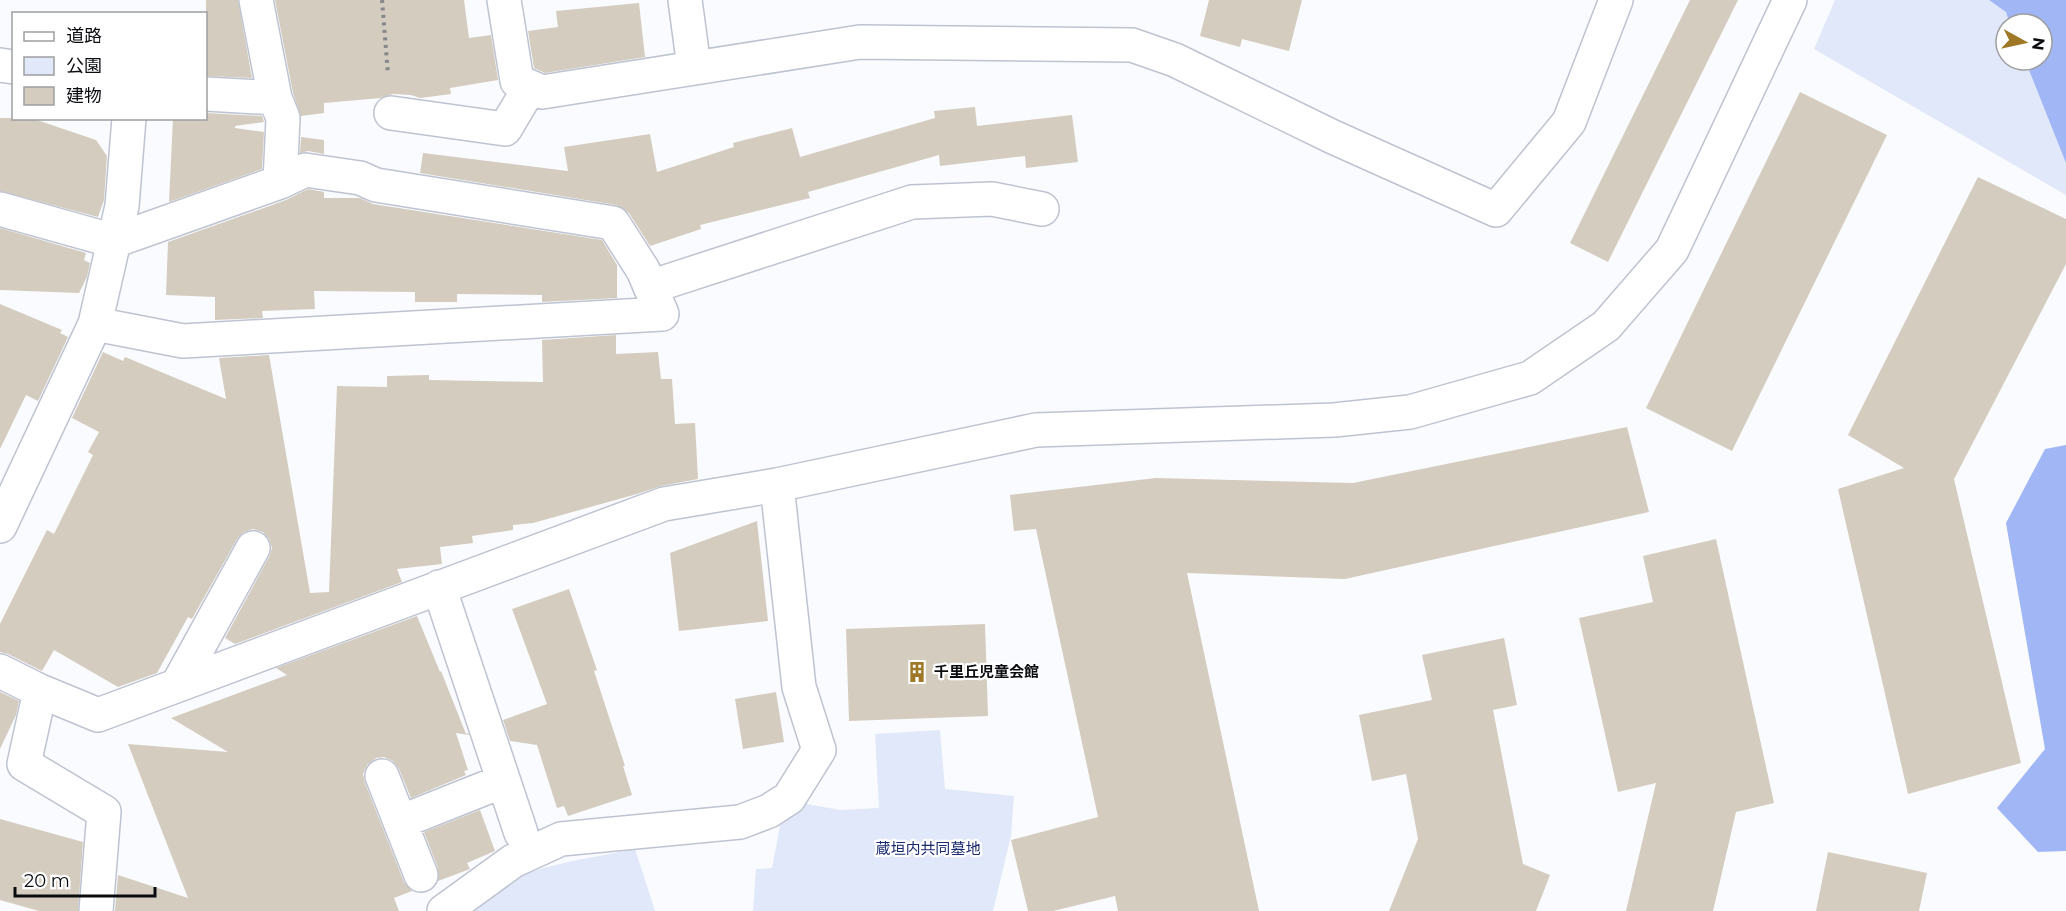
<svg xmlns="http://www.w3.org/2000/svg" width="2066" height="911" viewBox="0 0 2066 911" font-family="Montserrat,'Noto Sans JP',sans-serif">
<rect width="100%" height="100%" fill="#fafbfe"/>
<!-- green -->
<path fill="#e1e8f9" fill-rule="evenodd" d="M 1835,0 L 2066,0 L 2066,195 L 1814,49 ZM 2006,24 L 2042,24 L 2042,60 L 2006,60 Z
M 940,730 L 945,789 L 1014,796 L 1011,836 L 993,911 L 753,911 L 756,869 L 772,868 L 782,816 L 796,802 L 840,810 L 879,808 L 875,734 Z
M 635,849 L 655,911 L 466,911 C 501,868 583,860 635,849 Z"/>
<!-- forest -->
<path fill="#a1b7f5" d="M 1989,0 L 2066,0 L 2066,163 L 2025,60 L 2042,60 L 2042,24 L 2010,24 L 2006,12 Z
M 2066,445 L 2066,851 L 2038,852 L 1997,808 L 2045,749 L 2006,523 L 2045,449 Z"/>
<!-- building -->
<path fill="#d4ccbe" d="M 206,0 L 238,0 L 252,78 L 206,76 Z
M 275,0 L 464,0 L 469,38 L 491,35 L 498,80 L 450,88 L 451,94 L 420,98 L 411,95 L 393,94 L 381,98 L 324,103 L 324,113 L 301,116 L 293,93 Z
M 1209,0 L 1302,0 L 1289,51 L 1242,39 L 1240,47 L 1200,36 Z
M 1690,0 L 1738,0 L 1608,262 L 1570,243 Z
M 639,3 L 645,57 L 545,73 L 534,68 L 528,31 L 558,27 L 556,11 Z
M 1800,92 L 1887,135 L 1732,451 L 1646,408 Z
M 975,107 L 977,126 L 1072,115 L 1078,162 L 1026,168 L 1025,156 L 940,166 L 939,155 L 808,192 L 810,198 L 700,225 L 701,229 L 650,246 L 629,213 L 616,205 L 420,173 L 423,153 L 568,171 L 564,147 L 650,134 L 657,172 L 734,147 L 733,143 L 792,128 L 800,157 L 935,118 L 934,111 Z
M 206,113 L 262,116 L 264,122 L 235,126 L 235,128 L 264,132 L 262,169 L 169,202 L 173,118 L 206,118 Z
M 0,118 L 31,118 L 96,140 L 107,156 L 104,200 L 98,217 L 0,191 Z
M 301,137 L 324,140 L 324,154 L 308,151 L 300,153 Z
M 1978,177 L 2066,219 L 2066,264 L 1954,479 L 2021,763 L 1908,794 L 1838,489 L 1904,468 L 1848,435 Z
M 308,189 L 324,192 L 324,198 L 360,198 L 373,204 L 602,240 L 617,265 L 617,298 L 542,302 L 542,295 L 457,294 L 457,302 L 415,302 L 415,292 L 314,291 L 315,309 L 262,311 L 263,318 L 215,320 L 215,297 L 166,295 L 168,242 L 286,200 Z
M 0,228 L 86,253 L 84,260 L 90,263 L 87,277 L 79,293 L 0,290 Z
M 0,304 L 62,330 L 60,333 L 68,337 L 38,401 L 26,395 L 0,449 Z
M 616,335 L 616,354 L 658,352 L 661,379 L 672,379 L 675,424 L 695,423 L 698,479 L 661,486 L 637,494 L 533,523 L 513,525 L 513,530 L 472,536 L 473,543 L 440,547 L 442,564 L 397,569 L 402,582 L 235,644 L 225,638 L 269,557 L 272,548 L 269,539 L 263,532 L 253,529 L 244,532 L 237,539 L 192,619 L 188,617 L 157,673 L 118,687 L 54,650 L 42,671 L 8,654 L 0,652 L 0,624 L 47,530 L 54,534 L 93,455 L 88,452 L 99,432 L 72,418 L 103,352 L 123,361 L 125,357 L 226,399 L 219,358 L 269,355 L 310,593 L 329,592 L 337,386 L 387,387 L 387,376 L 429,375 L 429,380 L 543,382 L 542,340 Z
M 1627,427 L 1649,512 L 1345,579 L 1187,573 L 1259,911 L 1118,911 L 1115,896 L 1053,911 L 1028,911 L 1011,840 L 1098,817 L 1036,529 L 1014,531 L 1010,495 L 1156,478 L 1353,483 Z
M 757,521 L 768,621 L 679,631 L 670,553 Z
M 1716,539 L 1774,803 L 1736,812 L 1713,911 L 1626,911 L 1656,783 L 1618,792 L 1579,618 L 1653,602 L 1643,556 Z
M 569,589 L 597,670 L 594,671 L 625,766 L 623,766 L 632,795 L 568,816 L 564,806 L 557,808 L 537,745 L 510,741 L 503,720 L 547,704 L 512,609 Z
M 417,616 L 440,672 L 441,671 L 466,734 L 468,733 L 469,735 L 456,733 L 468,770 L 464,771 L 466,775 L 411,798 L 399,769 L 393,761 L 384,757 L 376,758 L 367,765 L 363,774 L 365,783 L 404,882 L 412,891 L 394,898 L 399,911 L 115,911 L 118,875 L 188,898 L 128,744 L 228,752 L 171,718 L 287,675 L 276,668 Z
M 985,624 L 988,716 L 849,721 L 846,629 Z
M 1504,638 L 1517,705 L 1493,710 L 1523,864 L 1550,875 L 1536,911 L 1389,911 L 1418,839 L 1406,774 L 1372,781 L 1359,715 L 1432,700 L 1422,655 Z
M 0,692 L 19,701 L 16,715 L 0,749 Z
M 776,692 L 784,742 L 743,749 L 735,699 Z
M 480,810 L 495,851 L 467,863 L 470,869 L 438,881 L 438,868 L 424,832 Z
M 0,819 L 83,842 L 78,911 L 39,911 L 0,900 Z
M 1828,852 L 1927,873 L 1919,911 L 1816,911 Z"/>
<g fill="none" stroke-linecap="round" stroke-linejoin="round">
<defs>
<path id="minor" d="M 256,0 L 275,98
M 504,0 L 517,81 L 542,92 L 860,42 L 1132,45 L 1175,60 L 1333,137 L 1496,210 L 1569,122 L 1616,0
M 685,0 L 694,67
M 0,65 L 14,67
M 206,94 L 275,98 L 283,118 L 280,182
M 391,113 L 505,129 L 530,87
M 0,209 L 114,241 L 280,182 L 305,170 L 360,178 L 376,185 L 613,223 L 643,270 L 662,314 L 183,341 L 95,324
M 650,287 L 912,202 L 992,199 L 1042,209
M 0,526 L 95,324 L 122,206 L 129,118
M 439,587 L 521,833
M 0,671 L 40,691 L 98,715 L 664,504 L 777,485 L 1036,430 L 1334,420 L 1410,412 L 1530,378 L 1606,326 L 1672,250 L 1790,0
M 178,684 L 253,548
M 40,691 L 24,764 L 104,812 L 96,911
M 382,776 L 421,875
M 400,822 L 503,781
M 444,911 L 513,861 L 561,839 L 740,822 L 769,811 L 789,798 L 819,750 L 799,687 L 777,485"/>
</defs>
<!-- minor casing -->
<use href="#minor" stroke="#bec3d1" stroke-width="36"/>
<!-- path -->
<path stroke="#86878a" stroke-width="4" stroke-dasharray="3 4.5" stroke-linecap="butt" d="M 382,0 L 388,74"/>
<!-- minor -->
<use href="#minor" stroke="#fff" stroke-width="33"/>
</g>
<!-- icons -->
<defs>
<symbol id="building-bare" viewBox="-9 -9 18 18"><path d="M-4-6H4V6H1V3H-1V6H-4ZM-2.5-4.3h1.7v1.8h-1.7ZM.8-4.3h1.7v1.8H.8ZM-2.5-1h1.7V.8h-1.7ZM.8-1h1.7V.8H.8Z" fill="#9f7826" stroke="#fff" stroke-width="2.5" paint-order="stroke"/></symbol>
</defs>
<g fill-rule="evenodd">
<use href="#building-bare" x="902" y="657" width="30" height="30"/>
</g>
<g text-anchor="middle" stroke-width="4.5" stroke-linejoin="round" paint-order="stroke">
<!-- poi labels -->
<g font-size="15" font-weight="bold" fill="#0a0c10" stroke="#fff" text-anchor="start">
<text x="934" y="677">千里丘児童会館</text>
</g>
<!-- park labels -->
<g font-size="15" fill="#19296e" stroke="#fff">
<text x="928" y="854">蔵垣内共同墓地</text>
</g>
</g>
<!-- legend -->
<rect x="12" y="12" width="195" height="108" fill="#ffffff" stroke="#9d9e9f" stroke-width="1.5"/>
<rect x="24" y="32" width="30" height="9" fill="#ffffff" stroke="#9d9e9f" stroke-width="1.5"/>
<text x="66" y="42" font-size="18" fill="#0a0c10">道路</text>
<rect x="24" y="57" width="30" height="18" fill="#e1e8f9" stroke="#9d9e9f" stroke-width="1.5"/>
<text x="66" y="72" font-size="18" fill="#0a0c10">公園</text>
<rect x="24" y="87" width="30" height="18" fill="#d4ccbe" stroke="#9d9e9f" stroke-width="1.5"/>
<text x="66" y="102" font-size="18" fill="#0a0c10">建物</text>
<!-- north arrow -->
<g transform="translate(2024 42) rotate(98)"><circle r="28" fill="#ffffff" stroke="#9d9e9f" stroke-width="1.5"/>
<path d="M0-4.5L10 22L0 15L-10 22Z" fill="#9f7826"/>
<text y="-9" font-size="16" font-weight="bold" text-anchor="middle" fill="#0a0c10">N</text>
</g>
<!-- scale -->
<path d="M15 887v9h140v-9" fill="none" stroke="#0a0c10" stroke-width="3"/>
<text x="24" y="887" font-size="18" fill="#0a0c10" stroke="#ffffff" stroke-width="4.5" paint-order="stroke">20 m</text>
</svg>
